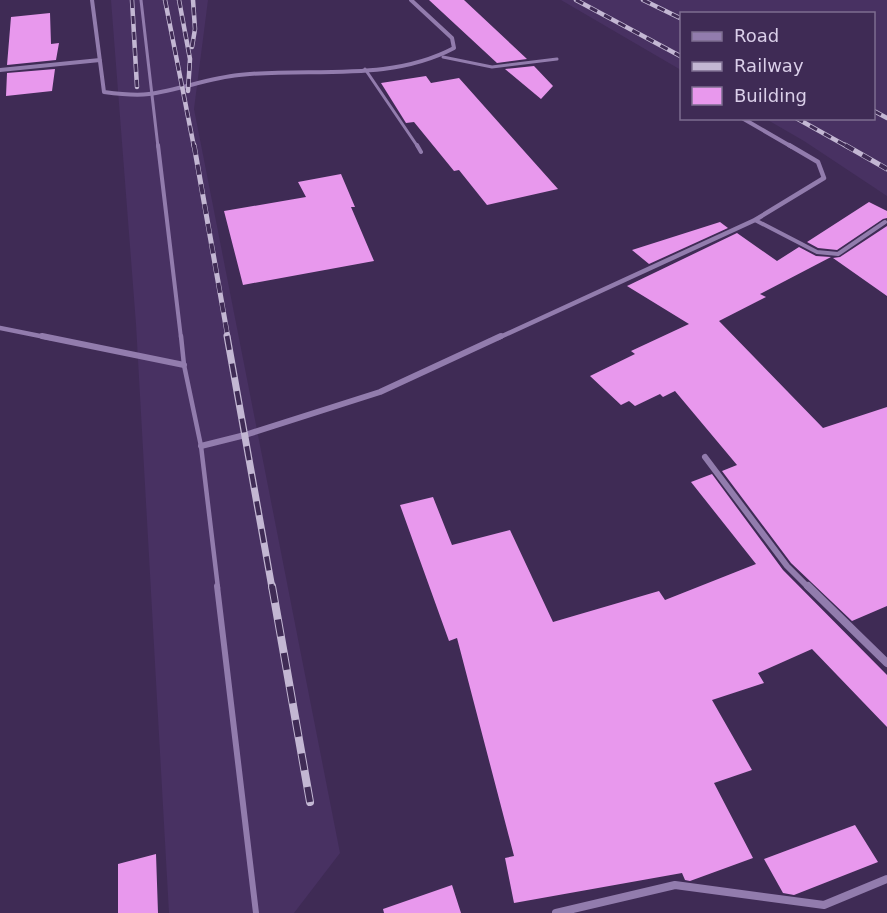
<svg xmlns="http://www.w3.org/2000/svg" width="887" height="913" viewBox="0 0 887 913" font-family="'DejaVu Sans',sans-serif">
<rect width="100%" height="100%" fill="#3f2b55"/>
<!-- built -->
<path fill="#483162" d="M 111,0 L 208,0 L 194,109 L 340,853 L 294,913 L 169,913 L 136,324 Z
M 561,0 L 887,0 L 887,196 L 804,141 L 766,119 L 874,118 L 874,14 L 682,14 L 681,70 Z"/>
<!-- building -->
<path fill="#e898ed" d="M 429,0 L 464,0 L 527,59 L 497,63 Z
M 50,13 L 51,44 L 59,43 L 56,60 L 7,65 L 11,17 Z
M 534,66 L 553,86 L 541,99 L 505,69 Z
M 55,69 L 52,91 L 6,96 L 7,73 Z
M 426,76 L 431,83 L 459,78 L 558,189 L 487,205 L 459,170 L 454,171 L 414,122 L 406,123 L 381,83 Z
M 341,174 L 355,207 L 351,207 L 374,261 L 243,285 L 224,211 L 306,197 L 298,182 Z
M 869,202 L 887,211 L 887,218 L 883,219 L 837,250 L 818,248 L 807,242 Z
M 720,222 L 728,228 L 649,264 L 632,250 Z
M 887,226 L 887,296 L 833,258 L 840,257 Z
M 737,233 L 777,261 L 799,247 L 816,256 L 831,257 L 760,294 L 766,297 L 719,321 L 823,428 L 887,407 L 887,606 L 852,621 L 791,563 L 722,471 L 737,465 L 675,391 L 663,397 L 660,394 L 635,406 L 629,401 L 621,405 L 590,376 L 635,354 L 631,351 L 689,324 L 627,286 Z
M 712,474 L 783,570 L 887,675 L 887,727 L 812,649 L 758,673 L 764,683 L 712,700 L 752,770 L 714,783 L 753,858 L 690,881 L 685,880 L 682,873 L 514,903 L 505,858 L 514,856 L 457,638 L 449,641 L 400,505 L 433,497 L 452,545 L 510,530 L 553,622 L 659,591 L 665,600 L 756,564 L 691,482 Z
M 855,825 L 878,862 L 794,895 L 783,893 L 764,859 Z
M 156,854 L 158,913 L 118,913 L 118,864 Z
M 452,885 L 461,913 L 384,913 L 383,909 Z"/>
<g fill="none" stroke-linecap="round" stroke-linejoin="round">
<!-- lane-far3 -->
<path stroke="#927cad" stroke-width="3" d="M 141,0 L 158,147
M 443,57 L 492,67 L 557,59
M 365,69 L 418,147"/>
<!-- lane-far2 -->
<path stroke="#927cad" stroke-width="4" d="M 158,145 L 181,338
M 417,145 L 421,152
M 755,220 L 817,252 L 838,254 L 885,222"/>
<!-- lane-far1 -->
<path stroke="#927cad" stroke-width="4.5" d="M 181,336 L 184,365 L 201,446 L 218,588"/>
<!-- lane -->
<path stroke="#927cad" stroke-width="6" d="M 217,586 L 256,913"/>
<!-- street-far3 -->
<path stroke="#927cad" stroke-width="4" d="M 92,0 L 104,92 C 119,94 134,96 149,94 C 180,90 208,78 239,75 C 310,67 388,83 454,48 L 452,38 L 411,0
M 0,70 L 100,60
M 742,118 L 792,147"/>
<!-- street-far2 -->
<path stroke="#927cad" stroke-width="4.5" d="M 0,328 L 50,338
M 498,338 L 755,220 L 824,178 L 818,162 L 789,145"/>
<!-- street-far1 -->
<path stroke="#927cad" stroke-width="6" d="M 42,336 L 184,365
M 201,446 L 245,435 L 380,392 L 501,336
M 705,457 L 787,566 L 809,588"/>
<!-- street -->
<path stroke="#927cad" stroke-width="8" d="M 808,586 L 887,663
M 556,913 L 675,885 L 824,905 L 887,879"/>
<defs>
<path id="rail-far3" d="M 132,0 L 137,87
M 165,0 L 194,147
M 179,0 L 190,59 L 188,91
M 576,0 L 682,57
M 643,0 L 682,19
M 192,47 L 195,29 L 193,0
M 874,111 L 887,118
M 796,118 L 848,147"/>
<path id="rail-far2" d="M 194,145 L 228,338
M 845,145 L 887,169"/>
<path id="rail-far1" d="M 227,336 L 272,588"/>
<path id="rail" d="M 272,586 L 310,802"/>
</defs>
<!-- rail-far3 casing -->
<use href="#rail-far3" stroke="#c3b7d3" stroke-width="4.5"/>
<!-- rail-far2 casing -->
<use href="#rail-far2" stroke="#c3b7d3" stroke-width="5"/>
<!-- rail-far1 casing -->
<use href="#rail-far1" stroke="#c3b7d3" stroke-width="7"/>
<!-- rail casing -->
<use href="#rail" stroke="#c3b7d3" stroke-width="8"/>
<!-- rail-far3 -->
<use href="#rail-far3" stroke="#3f2b55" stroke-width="3" stroke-dasharray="8" stroke-linecap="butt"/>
<!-- rail-far2 -->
<use href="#rail-far2" stroke="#3f2b55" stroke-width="4" stroke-dasharray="10" stroke-linecap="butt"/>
<!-- rail-far1 -->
<use href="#rail-far1" stroke="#3f2b55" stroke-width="4.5" stroke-dasharray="14" stroke-linecap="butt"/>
<!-- rail -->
<use href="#rail" stroke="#3f2b55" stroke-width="6" stroke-dasharray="17" stroke-linecap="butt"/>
</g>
<!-- legend -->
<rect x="680" y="12" width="195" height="108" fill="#3f2b55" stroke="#7d6d90" stroke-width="1.5"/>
<rect x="692" y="32" width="30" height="9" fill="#927cad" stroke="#7d6d90" stroke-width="1.5"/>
<text x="734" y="42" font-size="18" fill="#dacfe9">Road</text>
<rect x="692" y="62" width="30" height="9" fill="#c3b7d3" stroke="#7d6d90" stroke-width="1.5"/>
<text x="734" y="72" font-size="18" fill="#dacfe9">Railway</text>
<rect x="692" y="87" width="30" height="18" fill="#e898ed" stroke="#7d6d90" stroke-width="1.5"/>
<text x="734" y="102" font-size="18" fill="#dacfe9">Building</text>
</svg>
